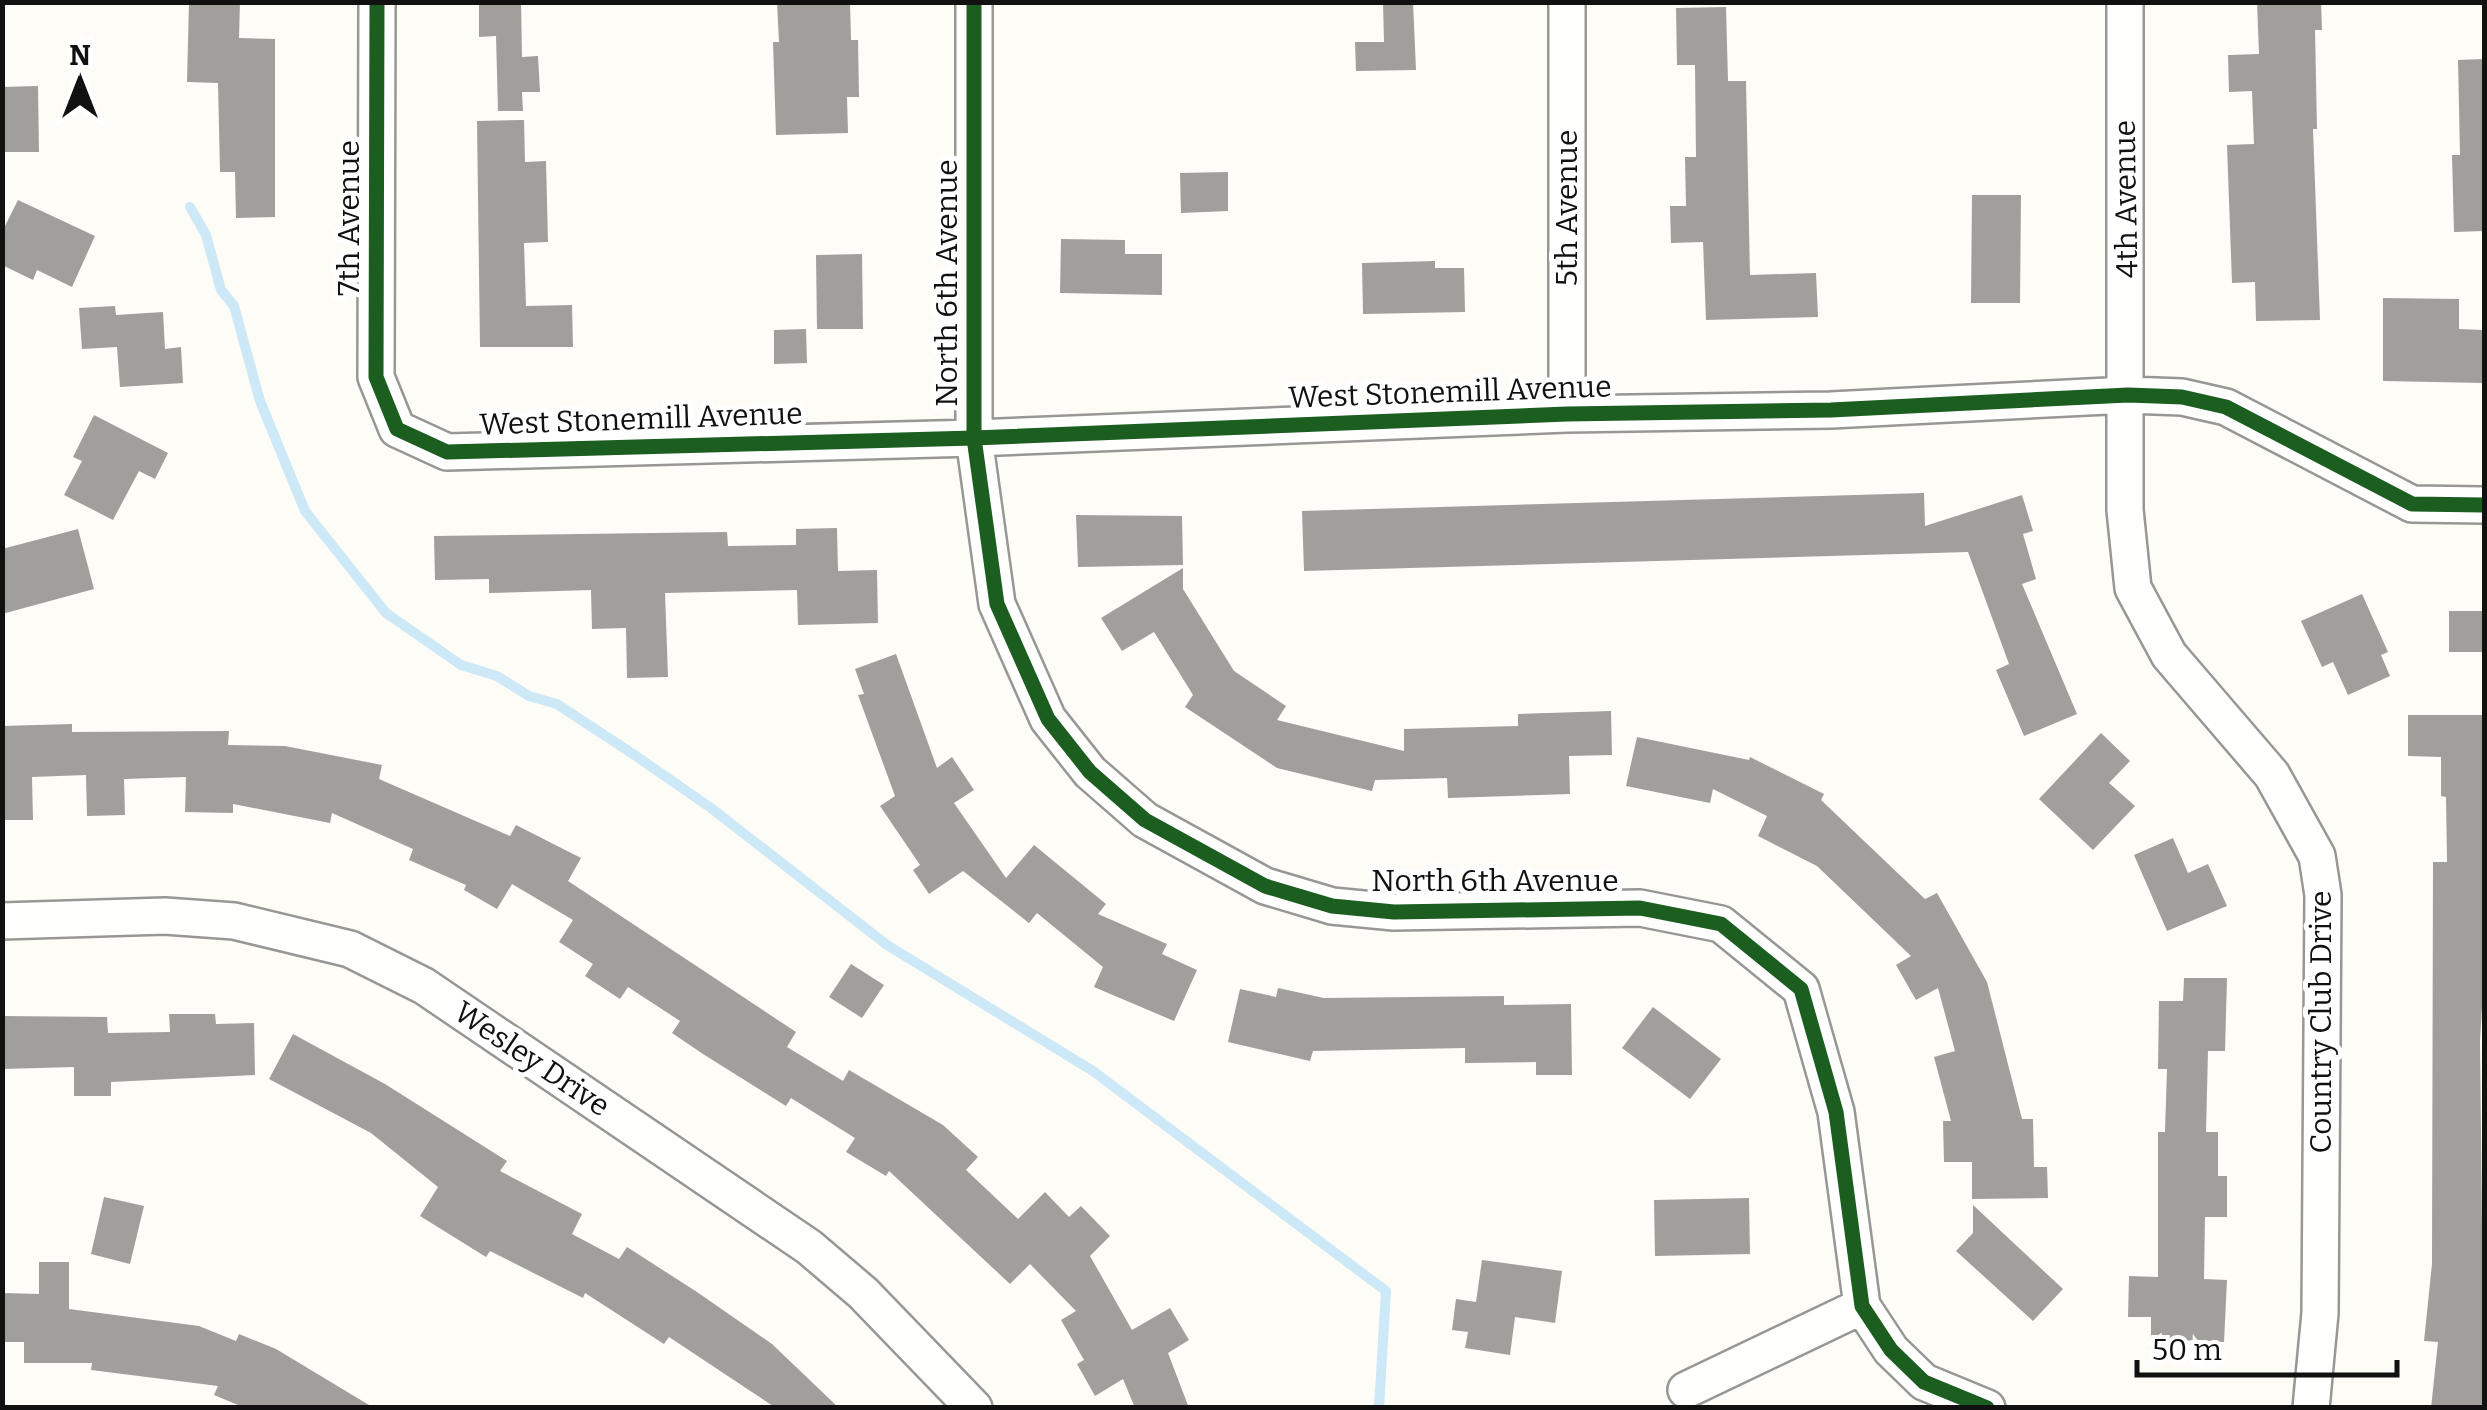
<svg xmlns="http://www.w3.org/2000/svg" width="2487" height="1410" viewBox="0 0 2487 1410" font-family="Bitter,serif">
<rect width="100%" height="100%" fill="#fdfcf7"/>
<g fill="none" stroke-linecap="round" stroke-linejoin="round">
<!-- stream -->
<path stroke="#cde8f7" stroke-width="10" d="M 190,207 L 206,235 L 221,290 L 234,306 L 260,401 L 305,511 L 386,613 L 461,665 L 497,676 L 529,696 L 557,704 L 636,756 L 711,808 L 887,945 L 1093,1071 L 1386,1291 L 1379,1408"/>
</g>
<!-- building -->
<path fill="#a19f9c" d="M 189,2 L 240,2 L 239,38 L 275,39 L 275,217 L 236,218 L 235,172 L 220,172 L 218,83 L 187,82 Z
M 479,2 L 521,2 L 522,57 L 538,56 L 540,92 L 522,92 L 523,111 L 498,111 L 496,36 L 479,37 Z
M 777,2 L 850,2 L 851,40 L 858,40 L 859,97 L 847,97 L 848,133 L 776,135 L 773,42 L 779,42 Z
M 1383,2 L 1413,2 L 1416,70 L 1356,71 L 1355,42 L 1384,42 Z
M 2257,2 L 2321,2 L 2322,30 L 2315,30 L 2317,129 L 2313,129 L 2320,320 L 2256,321 L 2255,282 L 2232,283 L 2227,145 L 2254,144 L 2252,91 L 2229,92 L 2228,55 L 2259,54 Z
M 1726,7 L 1728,81 L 1746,81 L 1750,275 L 1816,273 L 1818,317 L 1706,320 L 1703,242 L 1671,243 L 1670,206 L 1686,206 L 1685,157 L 1696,157 L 1695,65 L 1677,65 L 1676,8 Z
M 2484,59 L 2484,231 L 2454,232 L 2452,155 L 2460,155 L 2458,60 Z
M 38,86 L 39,152 L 2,152 L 2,87 Z
M 524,120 L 525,162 L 546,161 L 548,242 L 524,243 L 526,306 L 572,305 L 573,347 L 480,347 L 477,121 Z
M 1228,172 L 1228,211 L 1181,213 L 1180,173 Z
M 1972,195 L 2021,195 L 2020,303 L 1971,303 Z
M 18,200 L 95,236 L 72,287 L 37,270 L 33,280 L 2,265 L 2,232 Z
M 1061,239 L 1125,240 L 1125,254 L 1162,254 L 1162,295 L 1060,293 Z
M 862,254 L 863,329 L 817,329 L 816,255 Z
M 1435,261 L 1435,268 L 1464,268 L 1465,312 L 1363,314 L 1362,263 Z
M 2383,298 L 2459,299 L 2459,329 L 2484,330 L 2484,383 L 2383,381 Z
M 115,306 L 116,315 L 163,312 L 165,349 L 181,347 L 183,383 L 120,387 L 117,347 L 82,349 L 79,308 Z
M 806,329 L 807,363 L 774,364 L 774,330 Z
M 94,415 L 168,453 L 155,479 L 139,471 L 113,520 L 64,495 L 82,461 L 73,457 Z
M 1924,493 L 1925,526 L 2022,495 L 2033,531 L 2023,534 L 2036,579 L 2022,584 L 2077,714 L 2024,736 L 1996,670 L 2009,664 L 1968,552 L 1304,571 L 1302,511 Z
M 1076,515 L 1182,516 L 1183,565 L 1078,567 Z
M 837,528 L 838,571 L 877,570 L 878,623 L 798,625 L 797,590 L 665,593 L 668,677 L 627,678 L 626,628 L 592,629 L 591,590 L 489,593 L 489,579 L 435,580 L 434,536 L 727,532 L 728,546 L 796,545 L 796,529 Z
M 78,529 L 94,589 L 2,614 L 2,549 Z
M 1183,568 L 1183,589 L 1234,671 L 1286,706 L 1277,720 L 1404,751 L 1404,729 L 1518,726 L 1518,714 L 1611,711 L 1612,755 L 1569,756 L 1570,794 L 1448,798 L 1447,778 L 1375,780 L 1372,791 L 1277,768 L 1185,707 L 1193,695 L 1154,632 L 1122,651 L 1101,618 Z
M 2362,594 L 2388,652 L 2381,655 L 2390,676 L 2348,695 L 2333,662 L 2322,667 L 2301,621 Z
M 2449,611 L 2484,611 L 2484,652 L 2449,652 Z
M 896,654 L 937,768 L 952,757 L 974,790 L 954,803 L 1006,878 L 1034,845 L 1106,904 L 1098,914 L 1167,944 L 1162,954 L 1197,970 L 1174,1021 L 1094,987 L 1103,967 L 1037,913 L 1029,923 L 963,871 L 929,894 L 913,870 L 920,865 L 880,806 L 895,796 L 858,695 L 864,694 L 855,669 Z
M 2408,715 L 2484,715 L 2484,974 L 2480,1041 L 2484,1408 L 2431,1408 L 2438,1342 L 2424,1341 L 2432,1264 L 2433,862 L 2447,862 L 2446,797 L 2441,796 L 2441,757 L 2408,756 Z
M 72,724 L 72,732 L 229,731 L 228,745 L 285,746 L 382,765 L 379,779 L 510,836 L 516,825 L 581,858 L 568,881 L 796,1032 L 787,1047 L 843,1081 L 849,1070 L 943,1125 L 978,1157 L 966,1170 L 1018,1219 L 1045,1192 L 1069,1217 L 1081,1206 L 1110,1236 L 1090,1256 L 1132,1330 L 1170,1308 L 1189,1340 L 1168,1353 L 1189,1408 L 1135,1408 L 1123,1379 L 1095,1396 L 1077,1364 L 1084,1360 L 1061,1320 L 1076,1311 L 1030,1264 L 1010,1284 L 889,1171 L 886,1176 L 846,1152 L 855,1138 L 791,1098 L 786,1106 L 703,1054 L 672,1033 L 680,1021 L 628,987 L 620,999 L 585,976 L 593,964 L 559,942 L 573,920 L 512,884 L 497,909 L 464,890 L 466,885 L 409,860 L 413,849 L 332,813 L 330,823 L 233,804 L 233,813 L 185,812 L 186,777 L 124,779 L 125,815 L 87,816 L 86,775 L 32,777 L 33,820 L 2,820 L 2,726 Z
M 2101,733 L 2130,761 L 2109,783 L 2135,806 L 2093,850 L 2039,799 Z
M 1637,737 L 1749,760 L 1750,757 L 1824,794 L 1821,800 L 1925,899 L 1937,893 L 1987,982 L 2022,1119 L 2033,1119 L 2034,1167 L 2047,1167 L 2048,1198 L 1972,1199 L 1972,1162 L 1944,1162 L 1943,1121 L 1951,1121 L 1934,1057 L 1955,1051 L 1938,988 L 1916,1000 L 1896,965 L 1911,956 L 1817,866 L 1758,836 L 1767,816 L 1713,789 L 1710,803 L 1626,786 Z
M 2173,838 L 2188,873 L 2208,864 L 2227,906 L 2167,931 L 2134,855 Z
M 851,964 L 884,985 L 862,1018 L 829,997 Z
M 2184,978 L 2227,978 L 2225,1051 L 2208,1051 L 2206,1132 L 2218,1132 L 2218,1176 L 2227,1176 L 2227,1217 L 2205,1217 L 2204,1279 L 2227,1280 L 2224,1342 L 2151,1339 L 2151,1317 L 2128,1317 L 2129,1276 L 2158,1277 L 2158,1132 L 2165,1132 L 2167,1069 L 2158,1069 L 2159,1001 L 2183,1001 Z
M 1278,988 L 1324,998 L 1504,996 L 1504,1005 L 1571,1004 L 1572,1075 L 1536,1075 L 1536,1062 L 1465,1063 L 1465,1048 L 1313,1051 L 1310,1061 L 1228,1042 L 1240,989 L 1276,997 Z
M 1653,1007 L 1721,1059 L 1690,1099 L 1622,1048 Z
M 169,1014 L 215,1014 L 216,1024 L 254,1023 L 255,1075 L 111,1082 L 111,1096 L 74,1096 L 74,1067 L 2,1069 L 2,1016 L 107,1017 L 108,1033 L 170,1032 Z
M 293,1034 L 385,1084 L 507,1161 L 500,1171 L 582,1214 L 572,1234 L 619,1259 L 627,1247 L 697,1292 L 772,1344 L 839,1408 L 776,1408 L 669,1337 L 664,1344 L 585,1293 L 583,1298 L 490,1251 L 486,1257 L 420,1216 L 438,1187 L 371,1133 L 269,1079 Z
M 104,1197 L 144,1206 L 130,1264 L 91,1254 Z
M 1749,1198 L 1750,1254 L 1655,1256 L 1654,1200 Z
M 1973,1205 L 2063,1289 L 2033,1321 L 1956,1251 L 1973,1233 Z
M 1482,1260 L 1562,1271 L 1555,1323 L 1515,1317 L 1510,1355 L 1465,1348 L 1468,1332 L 1452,1330 L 1456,1299 L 1476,1302 Z
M 39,1262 L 69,1262 L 69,1309 L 199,1326 L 236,1341 L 239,1334 L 276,1349 L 374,1408 L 245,1408 L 214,1395 L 218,1386 L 91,1370 L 92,1363 L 24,1363 L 24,1342 L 2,1342 L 2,1293 L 39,1294 Z"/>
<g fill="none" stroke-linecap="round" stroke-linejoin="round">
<defs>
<path id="minor" d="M 377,2 L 376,377 L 397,429 L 447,452 L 974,438 L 1567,414 L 1831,410 L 2128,395 L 2182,397 L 2226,407 L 2412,504 L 2484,505
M 974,2 L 974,438 L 997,604 L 1048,719 L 1090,772 L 1145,820 L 1265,886 L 1332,906 L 1394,912 L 1640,908 L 1721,924 L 1801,989 L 1836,1112 L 1862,1306 L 1891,1350 L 1924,1382 L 1987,1408
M 1567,2 L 1567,414
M 2125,2 L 2125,510 L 2133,588 L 2169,655 L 2272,775 L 2317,856 L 2323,895 L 2320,1313 L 2311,1408
M 2,921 L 165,916 L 234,921 L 350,949 L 424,986 L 809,1247 L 863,1293 L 974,1408
M 1686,1390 L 1862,1306"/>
</defs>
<!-- minor casing -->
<use href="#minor" stroke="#979795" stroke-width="40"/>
<!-- minor -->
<use href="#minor" stroke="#fffffe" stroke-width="35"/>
<defs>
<path id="cycleway" d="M 377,2 L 376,377 L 397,429 L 447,452 L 974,438 L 1567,414 L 1831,410 L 2128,395 L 2182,397 L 2226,407 L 2412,504 L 2484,505
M 974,2 L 974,438 L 997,604 L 1048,719 L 1090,772 L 1145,820 L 1265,886 L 1332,906 L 1394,912 L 1640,908 L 1721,924 L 1801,989 L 1836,1112 L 1862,1306 L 1891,1350 L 1924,1382 L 1987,1408"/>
</defs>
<!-- cycleway casing -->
<use href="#cycleway" stroke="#fff" stroke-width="21"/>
<!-- cycleway -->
<use href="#cycleway" stroke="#1b5e20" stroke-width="15"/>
</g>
<g text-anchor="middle" stroke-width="10" stroke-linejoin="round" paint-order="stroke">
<!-- street labels -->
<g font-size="30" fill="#111" stroke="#fff">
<text transform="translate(2126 199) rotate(-91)" y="10">4th Avenue</text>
<text transform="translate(1567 208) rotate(-90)" y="10">5th Avenue</text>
<text transform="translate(349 218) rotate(-90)" y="10">7th Avenue</text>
<text transform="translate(947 283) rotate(-90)" y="10">North 6th Avenue</text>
<text transform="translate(1450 392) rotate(-2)" y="10">West Stonemill Avenue</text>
<text transform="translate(641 419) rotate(-2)" y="10">West Stonemill Avenue</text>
<text x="1495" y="891">North 6th Avenue</text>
<text transform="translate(2321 1022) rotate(-90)" y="10">Country Club Drive</text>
<text transform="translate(532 1059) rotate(34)" y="10">Wesley Drive</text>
</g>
</g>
<!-- border -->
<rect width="2487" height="1410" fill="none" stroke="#111111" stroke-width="10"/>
<!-- north arrow -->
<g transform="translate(80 80)" stroke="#ffffff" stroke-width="8" paint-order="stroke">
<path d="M0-8L18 38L0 25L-18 38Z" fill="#111111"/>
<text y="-15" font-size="28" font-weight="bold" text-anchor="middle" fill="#111111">N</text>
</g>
<!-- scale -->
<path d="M2137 1360v15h260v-15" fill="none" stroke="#111111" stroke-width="5"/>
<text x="2152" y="1360" font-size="30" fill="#111111" stroke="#ffffff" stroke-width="8" paint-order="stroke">50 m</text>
</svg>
